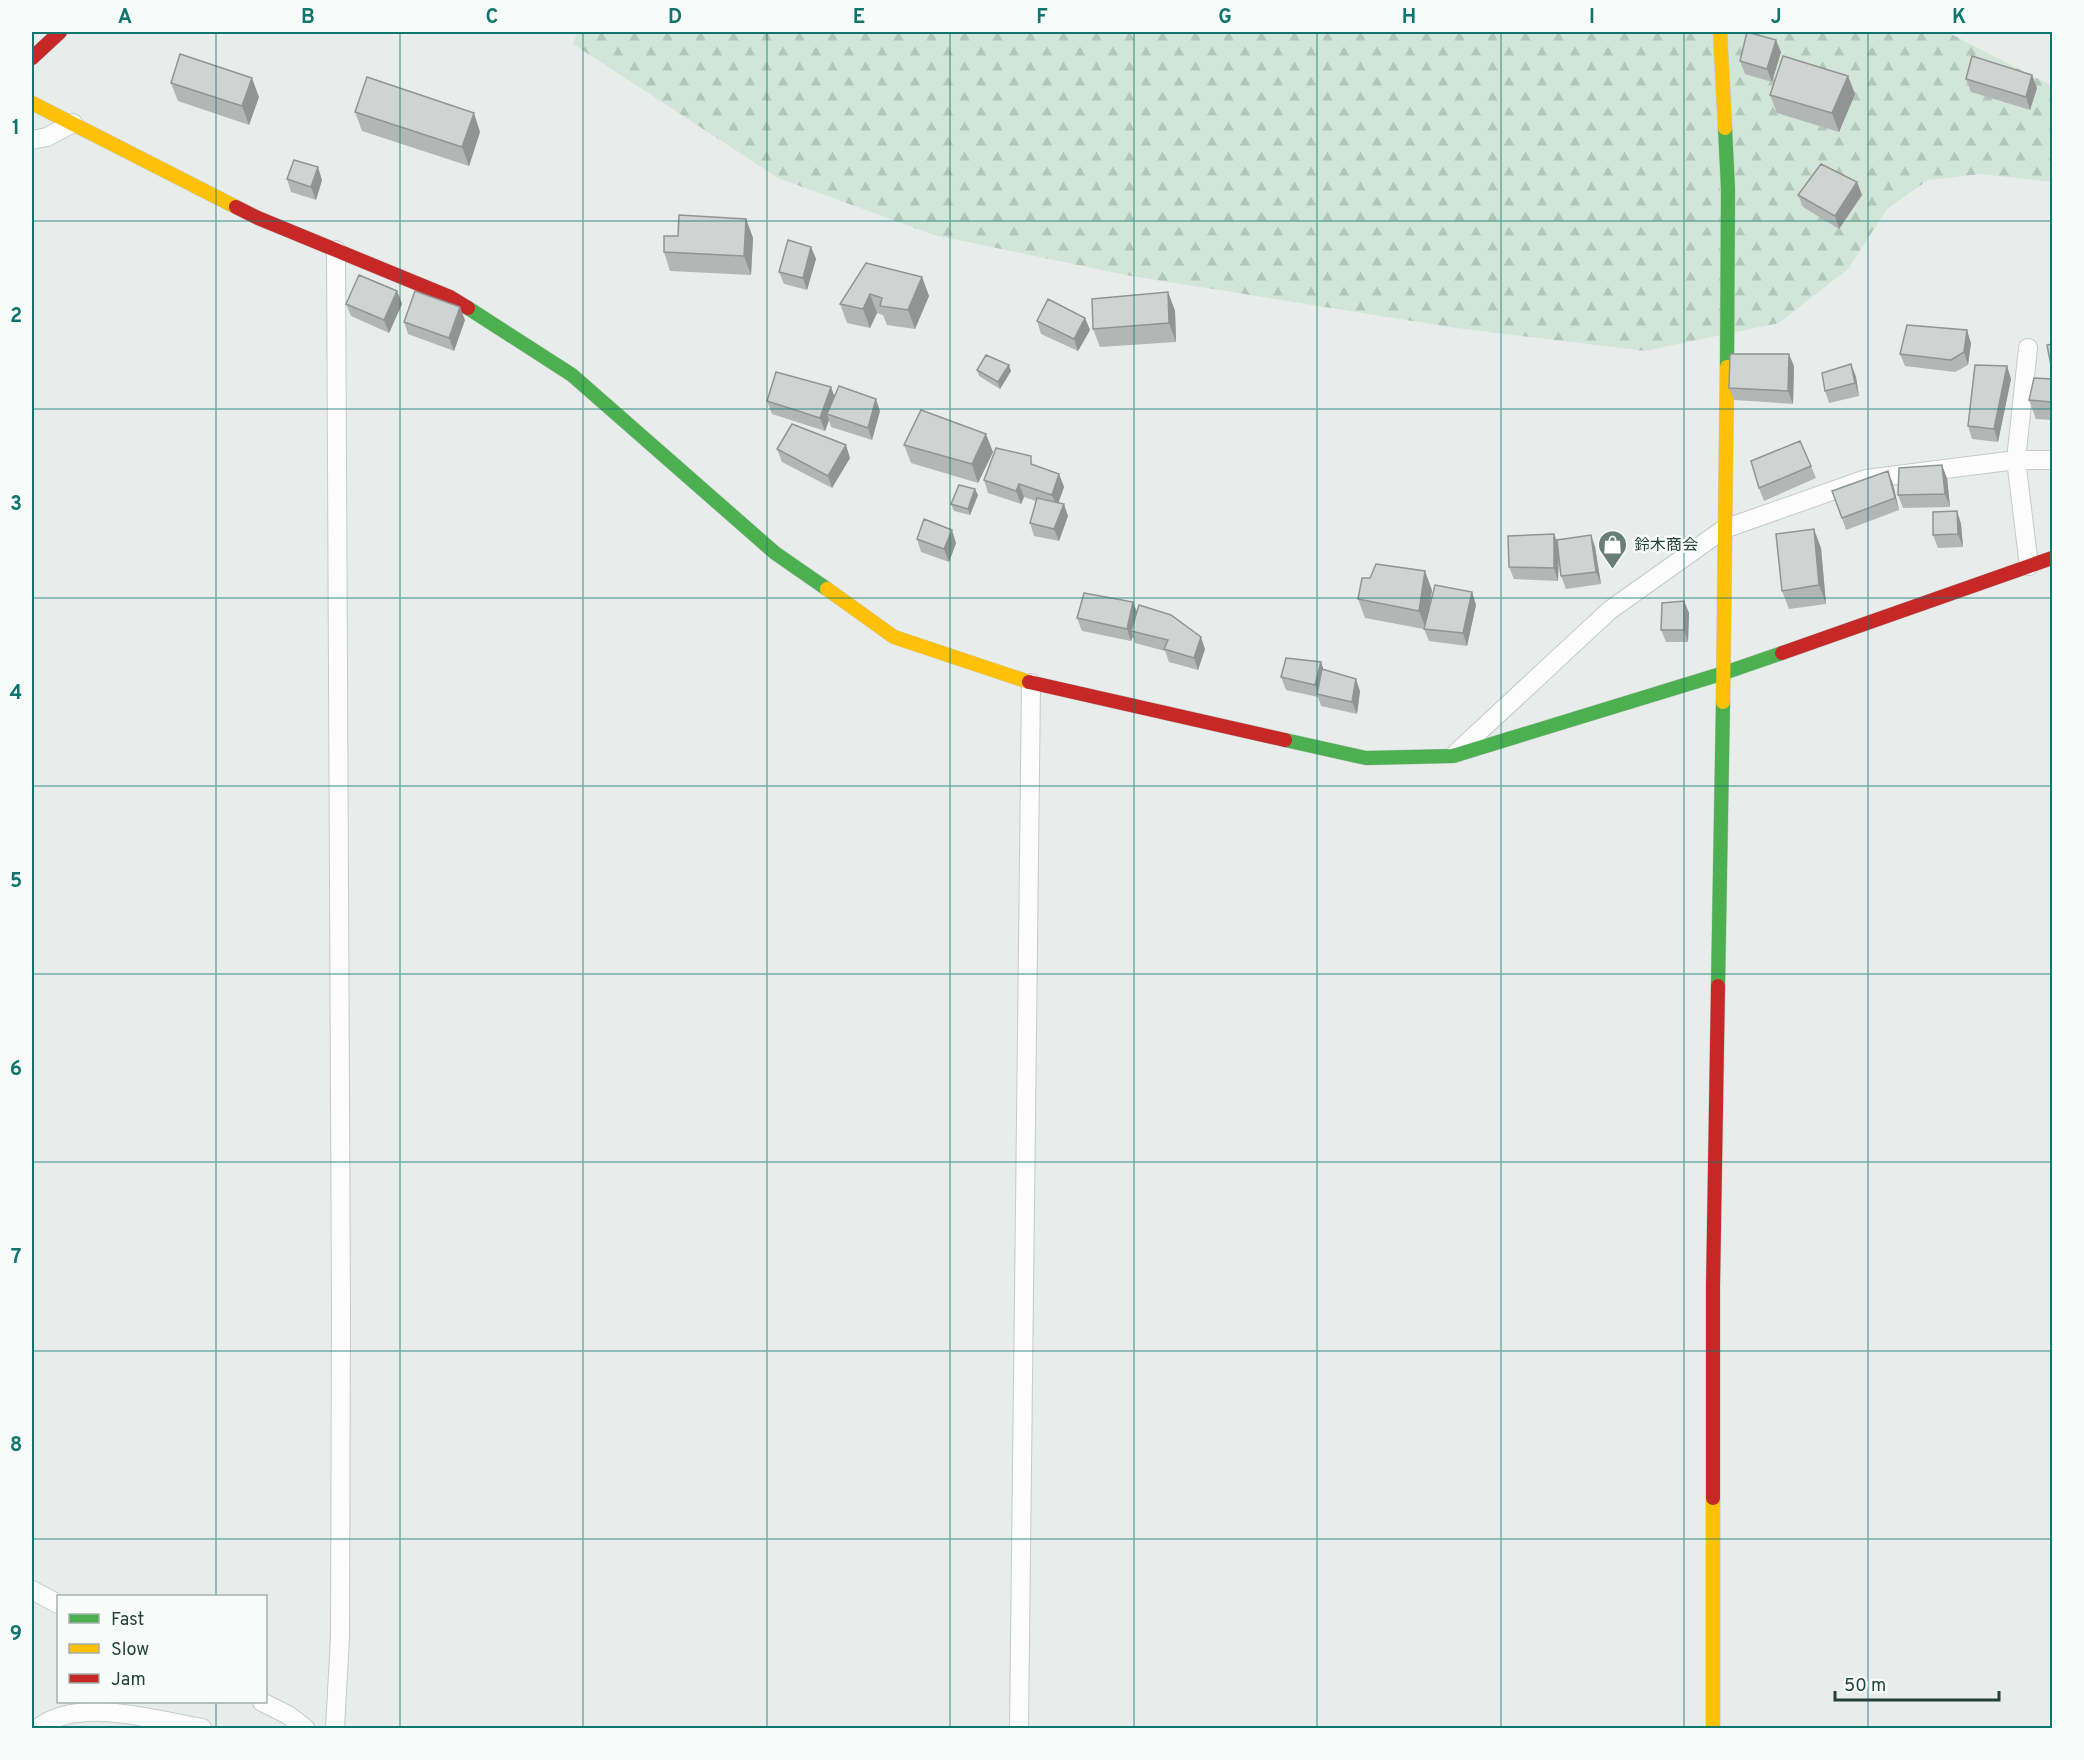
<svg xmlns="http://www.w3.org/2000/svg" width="2084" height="1760" viewBox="0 0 2084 1760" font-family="Overpass,'Noto Sans JP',sans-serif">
<defs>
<pattern id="forest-firs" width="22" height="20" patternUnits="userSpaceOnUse" patternTransform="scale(1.5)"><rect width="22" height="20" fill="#d1e6d8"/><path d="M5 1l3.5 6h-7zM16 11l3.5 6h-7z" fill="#b3c6ba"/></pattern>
</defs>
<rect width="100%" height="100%" fill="#e8edeb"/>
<!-- forest -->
<path fill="url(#forest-firs)" d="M 578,32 L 1947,32 L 2052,86 L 2052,182 L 1981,174 L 1928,180 L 1887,209 L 1848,269 L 1779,323 L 1645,351 L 1456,328 L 1131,276 L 934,235 L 778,178 L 573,44 Z"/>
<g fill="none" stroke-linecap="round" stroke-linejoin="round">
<defs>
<path id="street" d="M 32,140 L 47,137 L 73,123
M 2028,348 L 2016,460 L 2029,566
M 1456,753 L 1610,610 L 1724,529 L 1866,479 L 2016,460 L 2052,460
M 32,1590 L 58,1604
M 262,1702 L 288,1715 L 305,1728
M 38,1728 C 80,1696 154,1720 202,1728
M 335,1728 L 340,1638 L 341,1310 L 336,250
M 1019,1728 L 1031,683"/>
<path id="fast" d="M 1725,128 L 1728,189 L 1727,367
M 468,308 L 572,375 L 775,553 L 827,589
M 1285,740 L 1366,758 L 1453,756 L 1724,673 L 1782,653
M 1718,986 L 1723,702"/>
<path id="slow" d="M 1720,32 L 1725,128
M 32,103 L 236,207
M 827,589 L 894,637 L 1029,682
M 1723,702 L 1727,367
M 1713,1498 L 1713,1728"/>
<path id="jam" d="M 32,58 L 60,32
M 236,207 L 258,218 L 450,297 L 468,308
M 1782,653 L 2052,558
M 1029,682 L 1285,740
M 1713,1498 L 1713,1286 L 1718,986"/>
</defs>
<!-- street casing -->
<use href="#street" stroke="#c5cac8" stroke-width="20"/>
<!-- fast casing -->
<use href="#fast" stroke="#c3cbc8" stroke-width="15"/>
<!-- slow casing -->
<use href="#slow" stroke="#c3cbc8" stroke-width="15"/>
<!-- jam casing -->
<use href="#jam" stroke="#c3cbc8" stroke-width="15"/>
<!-- street -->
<use href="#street" stroke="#fcfcfc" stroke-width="18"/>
<!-- fast -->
<use href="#fast" stroke="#4caf50" stroke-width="14"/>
<!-- slow -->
<use href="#slow" stroke="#ffc107" stroke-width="14"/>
<!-- jam -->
<use href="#jam" stroke="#c62828" stroke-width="14"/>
</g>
<!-- wall -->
<path fill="#b2b6b5" d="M 1781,52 L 1772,82 L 1745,74 L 1740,61 Z
M 1848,76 L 1855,94 L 1839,132 L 1777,113 L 1770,95 Z
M 1966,79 L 2037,88 L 2030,110 L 1971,92 Z
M 171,83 L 259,97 L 249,125 L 178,101 Z
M 355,112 L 480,132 L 469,166 L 362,131 Z
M 287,179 L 322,180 L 316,200 L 291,192 Z
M 1857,182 L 1862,195 L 1839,229 L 1803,207 L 1798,195 Z
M 746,219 L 753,238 L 751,275 L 670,271 L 664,252 L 678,236 Z
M 811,247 L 816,259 L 807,290 L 784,284 L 779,272 Z
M 922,277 L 929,296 L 915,329 L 887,325 L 883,315 L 877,313 L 870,328 L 847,323 L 840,304 Z
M 397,291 L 402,304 L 389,333 L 351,316 L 346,304 Z
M 1168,292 L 1175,311 L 1176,342 L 1100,347 L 1093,329 Z
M 1085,318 L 1090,330 L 1078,351 L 1041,334 L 1037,321 Z
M 465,320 L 454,351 L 408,334 L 404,322 Z
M 1971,343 L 1968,365 L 1955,372 L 1905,366 L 1900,354 Z
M 1851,364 L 1856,377 L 1859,396 L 1829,403 L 1825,391 Z
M 1794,366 L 1793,404 L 1734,400 L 1729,388 Z
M 2007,366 L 2011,379 L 1998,442 L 1972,439 L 1968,426 Z
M 977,370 L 1011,371 L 1000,389 L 979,376 Z
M 2052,379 L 2052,420 L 2036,419 L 2029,400 Z
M 834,396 L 880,411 L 872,440 L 831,427 L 829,420 L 825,431 L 772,414 L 767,401 Z
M 904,445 L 993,452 L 978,483 L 911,463 Z
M 777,449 L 850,458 L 832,488 L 782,462 Z
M 1034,465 L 1059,474 L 1064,487 L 1058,503 L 1068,516 L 1059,541 L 1034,536 L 1030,523 L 1036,501 L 1024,497 L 1021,504 L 988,493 L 984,480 Z
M 1811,466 L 1816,478 L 1764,501 L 1759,488 Z
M 1947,478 L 1950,507 L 1903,508 L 1898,495 Z
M 1893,484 L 1899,510 L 1846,530 L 1842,518 Z
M 978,495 L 970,515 L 954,511 L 951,504 Z
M 1957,511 L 1961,524 L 1963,547 L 1938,548 L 1933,535 Z
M 1591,535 L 1595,547 L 1601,584 L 1566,589 L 1561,576 L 1559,555 L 1558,581 L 1514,579 L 1509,567 L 1557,541 Z
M 917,539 L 956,543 L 949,562 L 921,552 Z
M 1821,548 L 1826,604 L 1789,609 L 1782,591 Z
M 1432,590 L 1428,612 L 1472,592 L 1476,605 L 1467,646 L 1429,641 L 1424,629 L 1365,618 L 1358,599 Z
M 1684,601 L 1689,613 L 1688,642 L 1666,642 L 1661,630 Z
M 1133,602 L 1137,612 L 1205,649 L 1198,670 L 1169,662 L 1165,651 L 1135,643 L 1133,636 L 1131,641 L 1082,631 L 1077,618 Z
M 1321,662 L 1323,669 L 1360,691 L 1357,714 L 1321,706 L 1318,697 L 1286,690 L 1281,677 Z"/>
<!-- shaded-wall -->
<path fill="#919493" d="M 1776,40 L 1781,52 L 1772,82 L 1767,69 Z
M 2032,75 L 2037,88 L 2030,110 L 2026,97 Z
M 1848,76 L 1855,94 L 1839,132 L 1832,113 Z
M 252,78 L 259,97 L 249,125 L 242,106 Z
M 474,113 L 480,132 L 469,166 L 462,147 Z
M 318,167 L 322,180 L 316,200 L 311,187 Z
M 1857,182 L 1862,195 L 1839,229 L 1835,216 Z
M 746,219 L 753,238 L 751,275 L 744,256 Z
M 811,247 L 816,259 L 807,290 L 803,278 Z
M 922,277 L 929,296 L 915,329 L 908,310 Z
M 397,291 L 402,304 L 389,333 L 384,320 Z
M 1168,292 L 1175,311 L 1176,342 L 1169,323 Z
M 870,294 L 877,313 L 870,328 L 863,309 Z
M 460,307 L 465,320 L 454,351 L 449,338 Z
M 1085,318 L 1090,330 L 1078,351 L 1074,339 Z
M 1967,330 L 1971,343 L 1968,365 L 1964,352 Z
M 1789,354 L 1794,366 L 1793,404 L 1788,391 Z
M 1851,364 L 1856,377 L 1859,396 L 1855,383 Z
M 1009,365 L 1011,371 L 1000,389 L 998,382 Z
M 2007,366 L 2011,379 L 1998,442 L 1994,429 Z
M 831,387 L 836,400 L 827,414 L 829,420 L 825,431 L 820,418 Z
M 876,399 L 880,411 L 872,440 L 868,428 Z
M 986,434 L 993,452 L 978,483 L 972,464 Z
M 846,445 L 850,458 L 832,488 L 828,476 Z
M 1942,465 L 1947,478 L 1950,507 L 1945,494 Z
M 1888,471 L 1893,484 L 1899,510 L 1895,498 Z
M 1059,474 L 1064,487 L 1057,507 L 1052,495 Z
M 1019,484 L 1024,497 L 1021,504 L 1016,491 Z
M 975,489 L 978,495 L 970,515 L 968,509 Z
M 1064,504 L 1068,516 L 1059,541 L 1054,529 Z
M 1957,511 L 1961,524 L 1963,547 L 1958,534 Z
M 1814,529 L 1821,548 L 1826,604 L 1819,585 Z
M 952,530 L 956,543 L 949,562 L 944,549 Z
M 1554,534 L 1559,546 L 1558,581 L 1554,568 Z
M 1591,535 L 1595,547 L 1601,584 L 1596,572 Z
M 1425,571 L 1432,590 L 1426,629 L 1419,611 Z
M 1472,592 L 1476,605 L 1467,646 L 1463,633 Z
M 1684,601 L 1689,613 L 1688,642 L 1684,630 Z
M 1133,602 L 1138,615 L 1131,631 L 1133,636 L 1131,641 L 1127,629 Z
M 1201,637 L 1205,649 L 1198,670 L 1194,658 Z
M 1321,662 L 1325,674 L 1318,694 L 1315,685 Z
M 1356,679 L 1360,691 L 1357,714 L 1352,702 Z"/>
<!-- building -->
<path fill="#cfd4d2" stroke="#919493" stroke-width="1.5" d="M 1747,32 L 1776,40 L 1767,69 L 1740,61 Z
M 180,54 L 252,78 L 242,106 L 171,83 Z
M 1783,56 L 1848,76 L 1832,113 L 1770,95 Z
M 1972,56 L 2032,75 L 2026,97 L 1966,79 Z
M 367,77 L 474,113 L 462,147 L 355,112 Z
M 294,160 L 318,167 L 311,187 L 287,179 Z
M 1821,164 L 1857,182 L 1835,216 L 1798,195 Z
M 679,215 L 746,219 L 744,256 L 664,252 L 664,236 L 678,236 Z
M 788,240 L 811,247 L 803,278 L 779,272 Z
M 866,263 L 922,277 L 908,310 L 880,306 L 882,298 L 870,294 L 863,309 L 840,304 Z
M 359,275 L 397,291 L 384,320 L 346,304 Z
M 415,291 L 460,307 L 449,338 L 404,322 Z
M 1168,292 L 1169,323 L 1093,329 L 1092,299 Z
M 1048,299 L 1085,318 L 1074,339 L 1037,321 Z
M 1907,325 L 1967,330 L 1964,352 L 1951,360 L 1900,354 Z
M 2052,344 L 2052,371 L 2047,345 Z
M 1730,354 L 1789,354 L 1788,391 L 1729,388 Z
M 986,355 L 1009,365 L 998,382 L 977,370 Z
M 1851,364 L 1855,383 L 1825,391 L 1822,373 Z
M 1975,365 L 2007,366 L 1994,429 L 1968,426 Z
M 776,372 L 831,387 L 820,418 L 767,401 Z
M 2034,378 L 2052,379 L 2052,402 L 2029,400 Z
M 839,386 L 876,399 L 868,428 L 827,414 Z
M 921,410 L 986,434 L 972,464 L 904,445 Z
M 792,424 L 846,445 L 828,476 L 777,449 Z
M 1800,441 L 1811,466 L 1759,488 L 1751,461 Z
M 996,448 L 1031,456 L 1031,464 L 1059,474 L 1052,495 L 1019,484 L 1016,491 L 984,480 Z
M 1942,465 L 1945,494 L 1898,495 L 1899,468 Z
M 1888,471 L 1895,498 L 1842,518 L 1832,491 Z
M 959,485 L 975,489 L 968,509 L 951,504 Z
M 1037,498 L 1064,504 L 1054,529 L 1030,523 Z
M 1957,511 L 1958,534 L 1933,535 L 1933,512 Z
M 924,519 L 952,530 L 944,549 L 917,539 Z
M 1814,529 L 1819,585 L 1782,591 L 1776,534 Z
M 1554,534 L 1554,568 L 1509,567 L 1508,536 Z
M 1591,535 L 1596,572 L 1561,576 L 1557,540 Z
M 1376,564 L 1425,571 L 1419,611 L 1358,599 L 1362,578 L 1370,578 Z
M 1435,585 L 1472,592 L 1463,633 L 1424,629 Z
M 1084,593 L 1133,602 L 1127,629 L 1077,618 Z
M 1684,601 L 1684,630 L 1661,630 L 1662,603 Z
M 1139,605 L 1171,615 L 1201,637 L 1194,658 L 1164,649 L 1168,640 L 1131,631 Z
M 1286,658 L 1321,662 L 1315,685 L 1281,677 Z
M 1322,669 L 1356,679 L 1352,702 L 1317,694 Z"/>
<!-- grid -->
<path fill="none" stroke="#0f766e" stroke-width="1.5" stroke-opacity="0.55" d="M 216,32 L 216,1596M 400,32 L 400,1728M 583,32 L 583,1728M 767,32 L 767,1728M 950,32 L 950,1728M 1134,32 L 1134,1728M 1317,32 L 1317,1728M 1501,32 L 1501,1728M 1684,32 L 1684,1728M 1868,32 L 1868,1728M 32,221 L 2052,221M 32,409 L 2052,409M 32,598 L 2052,598M 32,786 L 2052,786M 32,974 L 2052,974M 32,1162 L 2052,1162M 32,1351 L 2052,1351M 32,1539 L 2052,1539M 216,1702 L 216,1728"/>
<!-- icons -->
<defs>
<symbol id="shop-pin" viewBox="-11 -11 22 30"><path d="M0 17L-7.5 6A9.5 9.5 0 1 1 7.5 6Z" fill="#697e78" stroke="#f7fbf9"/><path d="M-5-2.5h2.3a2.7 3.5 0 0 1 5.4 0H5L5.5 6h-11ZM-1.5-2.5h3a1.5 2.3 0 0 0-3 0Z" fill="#fff"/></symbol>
</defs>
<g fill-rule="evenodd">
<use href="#shop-pin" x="1596" y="528" width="33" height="45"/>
</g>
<g text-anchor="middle" stroke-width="5" stroke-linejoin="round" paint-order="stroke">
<!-- poi labels -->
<g font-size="16" fill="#24423a" stroke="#f7fbf9" text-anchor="start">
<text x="1634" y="550">鈴木商会</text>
</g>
</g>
<!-- border -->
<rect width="2084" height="1760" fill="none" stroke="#f7fbf9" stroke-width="66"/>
<!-- legend -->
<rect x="57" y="1595" width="210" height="108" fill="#f7fbf9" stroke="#a3b1ad" stroke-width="1.5"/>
<rect x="69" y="1614" width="30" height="9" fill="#4caf50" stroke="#a3b1ad" stroke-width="1.5"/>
<text x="111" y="1625" font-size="18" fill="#24423a">Fast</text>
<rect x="69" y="1644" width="30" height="9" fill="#ffc107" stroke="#a3b1ad" stroke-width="1.5"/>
<text x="111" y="1655" font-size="18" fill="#24423a">Slow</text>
<rect x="69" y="1674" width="30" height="9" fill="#c62828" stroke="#a3b1ad" stroke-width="1.5"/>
<text x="111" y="1685" font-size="18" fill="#24423a">Jam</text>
<!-- scale -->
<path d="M1835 1691v9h164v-9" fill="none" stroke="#24423a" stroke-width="3"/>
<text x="1844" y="1691" font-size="18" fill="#24423a" stroke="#f7fbf9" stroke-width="4.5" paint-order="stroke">50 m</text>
<rect x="33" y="33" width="2018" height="1694" fill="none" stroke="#0f766e" stroke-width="2"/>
<g font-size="20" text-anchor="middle" font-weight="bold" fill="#0f766e">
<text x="125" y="23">A</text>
<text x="308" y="23">B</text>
<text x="492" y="23">C</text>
<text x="675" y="23">D</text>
<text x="859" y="23">E</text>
<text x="1042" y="23">F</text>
<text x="1225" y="23">G</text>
<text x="1409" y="23">H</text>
<text x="1592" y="23">I</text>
<text x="1776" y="23">J</text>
<text x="1959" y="23">K</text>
<text x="16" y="134">1</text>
<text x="16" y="322">2</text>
<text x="16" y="510">3</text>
<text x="16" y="699">4</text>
<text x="16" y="887">5</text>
<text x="16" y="1075">6</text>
<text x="16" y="1263">7</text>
<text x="16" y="1451">8</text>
<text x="16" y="1640">9</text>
</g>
</svg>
